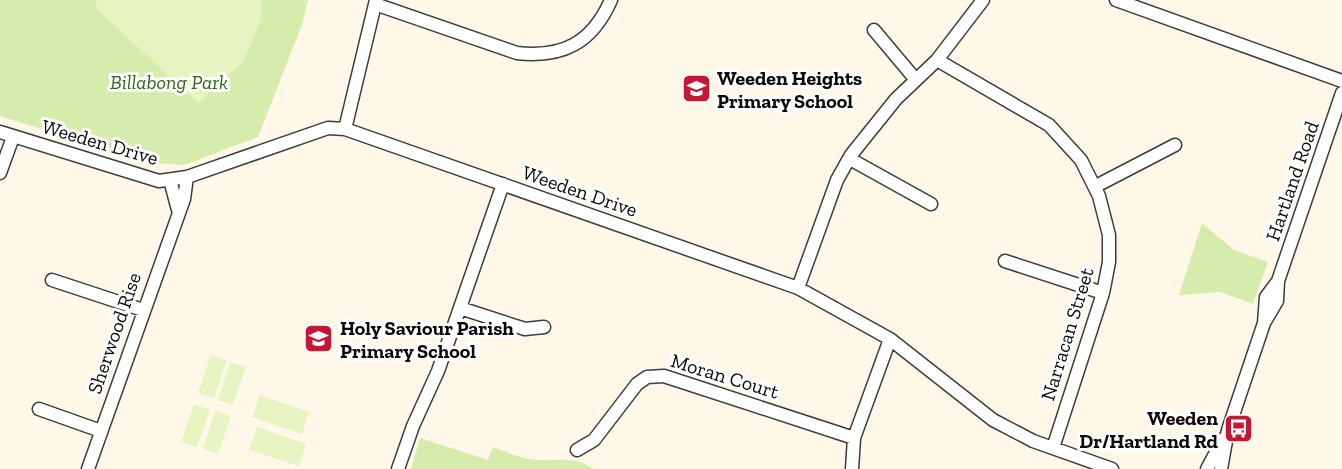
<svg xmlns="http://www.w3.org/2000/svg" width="1342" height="469" viewBox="0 0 1342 469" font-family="'Zilla Slab',serif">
<rect width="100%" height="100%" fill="#fff7e7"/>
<!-- green -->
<path fill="#d6ecad" d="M 0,0 L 308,0 L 303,22 L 258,137 L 184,165 L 151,163 L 0,116 Z
M 1202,223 L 1234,250 L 1268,262 L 1253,304 L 1220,292 L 1179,295 Z
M 420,438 L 488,460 L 493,447 C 504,451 517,457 529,459 C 552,463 574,454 593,469 L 411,469 Z"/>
<!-- pitch -->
<path fill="#e7f3c0" d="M 95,0 L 261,0 L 261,19 L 243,62 L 198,103 L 98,10 Z
M 211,355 L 227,360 L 214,398 L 198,393 Z
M 230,362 L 246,367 L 233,405 L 218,400 Z
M 260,395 L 309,412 L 302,434 L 252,417 Z
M 194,404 L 210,410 L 197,447 L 181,442 Z
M 215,411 L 231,416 L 218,454 L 203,449 Z
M 257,427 L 306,444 L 299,466 L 249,450 Z"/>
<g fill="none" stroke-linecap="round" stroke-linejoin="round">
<defs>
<path id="street" d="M 1116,0 L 1342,81
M 375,4 L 517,53 C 563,58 592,43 611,0
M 874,30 L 916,80
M 937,60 L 1049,125 L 1081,160 L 1099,196 L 1109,235 L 1109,262 L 1103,293 L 1053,448
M 345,129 L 376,0
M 0,132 L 159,181 L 187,177 L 328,128 L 345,129 L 798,288 L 890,339 L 993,420 L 1033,441 L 1112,469
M 850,159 L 931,204
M 0,173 L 13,137
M 170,180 L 178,210
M 1096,186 L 1175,145
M 1005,261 L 1103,293
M 52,280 L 143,310
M 798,288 L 837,180 L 851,155 L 896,99 L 937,60 L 983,0
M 460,308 L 525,329 L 544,327
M 1264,323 L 1266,297 L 1278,281
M 39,409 L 101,431
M 577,450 L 594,440 L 637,384 L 647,377 L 664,376 L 854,438
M 88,469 L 184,199 L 187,177
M 398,469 L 413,426 L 438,371 L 503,184
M 852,469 L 854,438 L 890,339
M 1207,469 L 1223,439
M 1221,469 L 1228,430 L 1264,323 L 1277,301 L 1278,281 L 1342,93"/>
</defs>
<!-- street casing -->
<use href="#street" stroke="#3d3d3d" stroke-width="15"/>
<!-- street -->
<use href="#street" stroke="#fff" stroke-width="12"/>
</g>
<!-- icons -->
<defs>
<symbol id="school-square" viewBox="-11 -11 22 22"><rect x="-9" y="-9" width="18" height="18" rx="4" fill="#c51734" stroke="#fff"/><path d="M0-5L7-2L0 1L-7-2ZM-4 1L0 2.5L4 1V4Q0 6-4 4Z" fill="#fff"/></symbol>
<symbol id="bus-square" viewBox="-11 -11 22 22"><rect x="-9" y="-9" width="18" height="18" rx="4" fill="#c51734" stroke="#fff"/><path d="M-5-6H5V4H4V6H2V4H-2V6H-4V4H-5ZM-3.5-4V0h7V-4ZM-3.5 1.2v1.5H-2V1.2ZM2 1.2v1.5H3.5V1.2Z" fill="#fff"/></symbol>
</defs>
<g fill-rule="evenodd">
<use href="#school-square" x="680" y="72" width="33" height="33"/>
<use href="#school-square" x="302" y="322" width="33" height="33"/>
<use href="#bus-square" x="1222" y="412" width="33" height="33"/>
</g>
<g text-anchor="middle" stroke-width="6" stroke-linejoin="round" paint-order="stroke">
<!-- poi labels -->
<g font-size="20" font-weight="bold" fill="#0a0a0a" stroke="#fff" text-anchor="start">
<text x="717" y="85">Weeden Heights<tspan x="717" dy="23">Primary School</tspan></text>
<text x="340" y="335">Holy Saviour Parish<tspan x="340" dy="23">Primary School</tspan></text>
<text x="1218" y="425" text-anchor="end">Weeden<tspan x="1218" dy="23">Dr/Hartland Rd</tspan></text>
</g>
<!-- park labels -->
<g font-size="20" font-style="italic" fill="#306616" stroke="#fff">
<text x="169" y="89">Billabong Park</text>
</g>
<!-- street labels -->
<g font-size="20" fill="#0a0a0a" stroke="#fff">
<text transform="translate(100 142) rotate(16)" y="7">Weeden Drive</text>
<text transform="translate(1292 181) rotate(-71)" y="7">Hartland Road</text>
<text transform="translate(580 191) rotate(19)" y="7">Weeden Drive</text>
<text transform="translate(114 333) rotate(-71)" y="7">Sherwood Rise</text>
<text transform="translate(1067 334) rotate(-73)" y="7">Narracan Street</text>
<text transform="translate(725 376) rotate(17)" y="7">Moran Court</text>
</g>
</g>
</svg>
